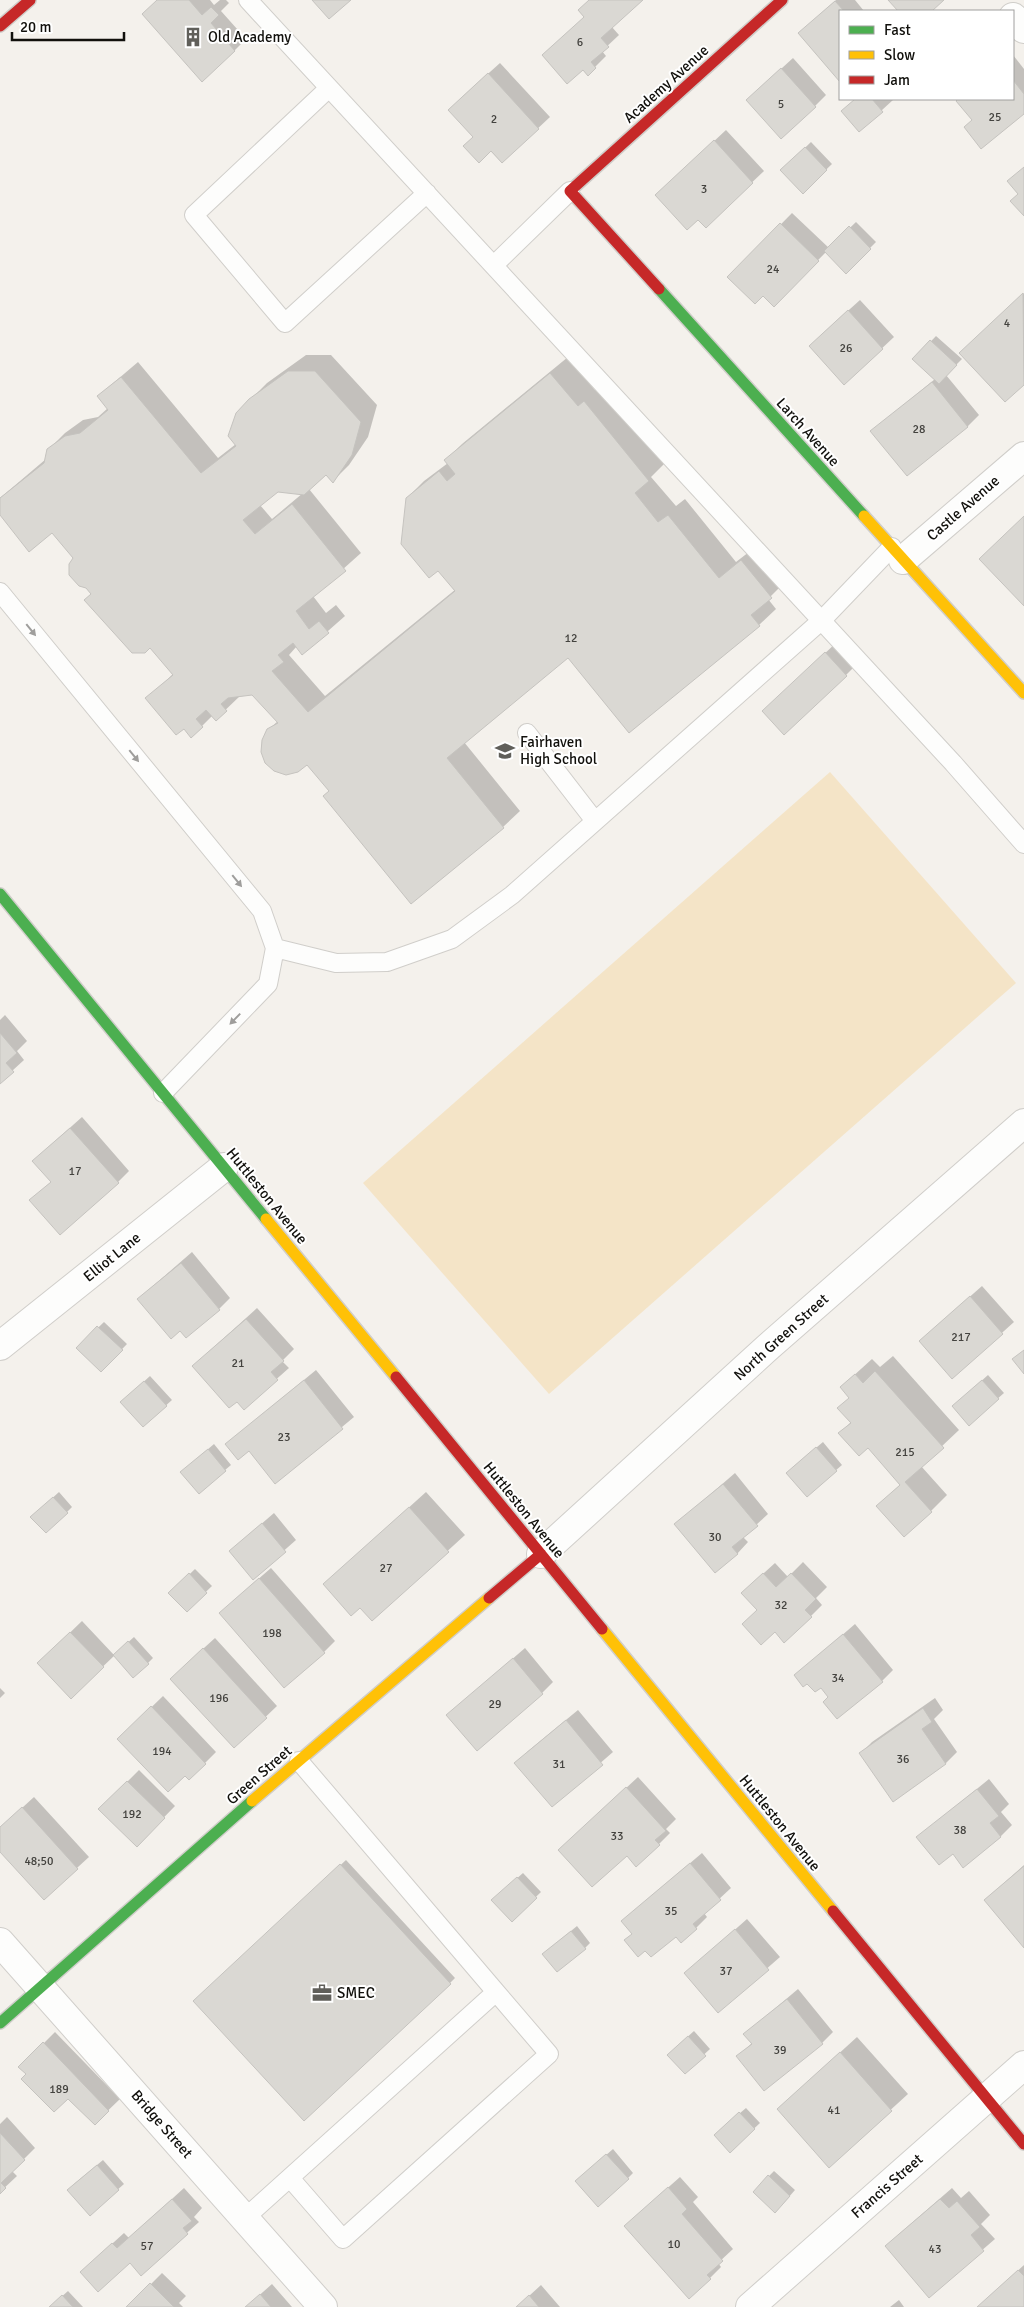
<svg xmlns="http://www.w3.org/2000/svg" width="1024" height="2307" viewBox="0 0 1024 2307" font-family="Signika,sans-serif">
<rect width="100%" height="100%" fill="#f4f1ec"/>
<!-- green -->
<path fill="#f4e4c7" d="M 830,772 L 1016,983 L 549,1394 L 363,1183 Z"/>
<!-- shadow -->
<path fill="#0003" fill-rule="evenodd" d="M 157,0 L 210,0 L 214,5 L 220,0 L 226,0 L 229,3 L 221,11 L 246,39 L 234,51 Z
M 590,0 L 641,0 L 611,26 L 619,35 L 602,51 L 606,56 L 588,74 L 583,68 L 585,17 Z
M 836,0 L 855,0 L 864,11 L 840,11 L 840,80 L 800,33 Z
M 1013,55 L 1024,69 L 1024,113 L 973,120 L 957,101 L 959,99 L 1013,99 Z
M 793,58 L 826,95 L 815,106 L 759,89 Z
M 500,63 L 550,117 L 502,162 L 475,136 L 461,98 Z
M 855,99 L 893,99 L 893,100 L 859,131 L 843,111 Z
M 726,130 L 764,171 L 706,226 L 668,184 Z
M 811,142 L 832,164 L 803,192 L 782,170 Z
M 792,213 L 829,248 L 856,222 L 876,242 L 846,272 L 826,252 L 774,305 L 763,294 L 729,277 Z
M 1024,293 L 1024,383 L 1005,401 L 972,342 Z
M 860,300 L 894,337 L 844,384 L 821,335 Z
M 936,336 L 962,359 L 946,375 L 979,415 L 967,427 L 872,431 L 935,379 L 914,359 Z
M 306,355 L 331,355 L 377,405 L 368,437 L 349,465 L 333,481 L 327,473 L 309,489 L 361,553 L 313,596 L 326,613 L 336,605 L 345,616 L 303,653 L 297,646 L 289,655 L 325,696 L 456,589 L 407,498 L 424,481 L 448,463 L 446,460 L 462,444 L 568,357 L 595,390 L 601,385 L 665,463 L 651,477 L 676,506 L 685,499 L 736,562 L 758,545 L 787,580 L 768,599 L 776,609 L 759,625 L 629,732 L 568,657 L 464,742 L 520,811 L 503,827 L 330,791 L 308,763 L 268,730 L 278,721 L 253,693 L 241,695 L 216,719 L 213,715 L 202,726 L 184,728 L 147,699 L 173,674 L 150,646 L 92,593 L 75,558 L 53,531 L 0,513 L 0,498 L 46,459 L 48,450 L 65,433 L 83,420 L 98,417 L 108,408 L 98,396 L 138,362 L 218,458 L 236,444 L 237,413 L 267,383 ZM 278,490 L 303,493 L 272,519 L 260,505 Z
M 837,642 L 857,664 L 846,675 L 775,700 Z
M 5,1015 L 27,1041 L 17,1051 L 24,1060 L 0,1082 L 0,1020 Z
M 82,1117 L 129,1171 L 118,1182 L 31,1200 L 52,1181 L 45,1150 Z
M 192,1252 L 230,1298 L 219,1309 L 180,1330 L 138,1299 Z
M 982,1286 L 1014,1322 L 953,1377 L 932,1330 Z
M 257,1308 L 294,1349 L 282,1361 L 289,1368 L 244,1408 L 205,1355 Z
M 104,1322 L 127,1344 L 101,1371 L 77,1348 Z
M 893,1356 L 959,1430 L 921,1466 L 947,1495 L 931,1511 L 878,1506 L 901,1484 L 868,1446 L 840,1433 L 851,1422 L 850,1397 L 841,1387 L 872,1359 L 880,1367 Z
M 316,1370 L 354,1417 L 276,1482 L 249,1449 L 226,1444 Z
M 988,1375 L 1004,1393 L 969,1424 L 959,1401 Z
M 150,1376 L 172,1400 L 143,1426 L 127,1397 Z
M 823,1442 L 842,1465 L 807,1495 L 793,1467 Z
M 214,1444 L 231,1465 L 199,1492 L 187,1467 Z
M 735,1473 L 768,1514 L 743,1537 L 748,1542 L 737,1554 L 676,1524 Z
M 59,1492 L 72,1507 L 67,1512 L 37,1512 Z
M 426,1492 L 465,1535 L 373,1619 L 360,1606 L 324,1584 Z
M 274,1513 L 296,1540 L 253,1578 L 230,1551 Z
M 803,1562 L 827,1587 L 816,1598 L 822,1605 L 811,1616 L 775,1630 L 758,1610 L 754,1582 L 775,1563 L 788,1577 Z
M 271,1568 L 335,1641 L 324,1652 L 232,1602 Z
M 195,1569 L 212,1586 L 187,1610 L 170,1593 Z
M 82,1621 L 114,1655 L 134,1637 L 153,1658 L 148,1663 L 115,1655 L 71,1697 L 50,1652 Z
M 855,1624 L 893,1670 L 882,1681 L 830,1697 L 821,1686 L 796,1675 Z
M 215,1638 L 277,1706 L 234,1747 L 183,1667 Z
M 525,1648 L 553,1682 L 542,1693 L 448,1715 Z
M 0,1688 L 5,1693 L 0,1698 Z
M 163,1696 L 216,1752 L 205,1763 L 130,1728 Z
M 935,1698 L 943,1710 L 934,1719 L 957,1752 L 945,1764 L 861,1753 L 872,1742 Z
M 578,1710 L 613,1752 L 552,1805 L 527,1752 Z
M 139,1770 L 175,1806 L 137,1845 L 100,1809 Z
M 638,1777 L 676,1819 L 666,1829 L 670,1833 L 659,1844 L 627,1854 L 571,1839 Z
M 989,1779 L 1009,1804 L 1001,1812 L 1012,1825 L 1000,1837 L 953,1852 L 918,1837 Z
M 34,1797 L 89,1857 L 44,1898 L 0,1850 L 0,1828 Z
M 702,1853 L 731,1888 L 704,1913 L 707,1917 L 696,1928 L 676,1935 L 633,1934 L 622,1921 Z
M 346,1860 L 455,1978 L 450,1983 L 200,1996 Z
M 1024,1865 L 1024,1946 L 985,1900 Z
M 523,1873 L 541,1892 L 512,1920 L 498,1895 Z
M 747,1919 L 780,1957 L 718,2011 L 686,1973 Z
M 577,1926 L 590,1943 L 585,1948 L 543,1954 Z
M 798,1989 L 833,2032 L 822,2043 L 738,2056 L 752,2043 L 745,2034 Z
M 694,2031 L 710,2049 L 685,2072 L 674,2049 Z
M 55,2032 L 120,2099 L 95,2123 L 68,2097 L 20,2067 Z
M 857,2037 L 908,2094 L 829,2166 L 778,2109 Z
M 746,2108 L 760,2123 L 730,2151 L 721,2129 Z
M 7,2117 L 35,2148 L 12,2171 L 17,2176 L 0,2192 L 0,2124 Z
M 613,2149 L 633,2173 L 628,2178 L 582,2176 Z
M 103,2160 L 124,2184 L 90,2214 L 74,2184 Z
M 774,2171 L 795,2190 L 781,2206 L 769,2176 Z
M 680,2177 L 698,2197 L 693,2202 L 733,2249 L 718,2263 L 721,2267 L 710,2278 L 637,2215 Z
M 184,2188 L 202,2208 L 194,2217 L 199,2222 L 141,2274 L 130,2261 L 93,2261 L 124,2233 L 129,2238 Z
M 952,2188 L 961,2198 L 969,2191 L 990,2215 L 981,2224 L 995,2239 L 929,2296 L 898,2235 Z
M 1024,2265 L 1024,2307 L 978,2307 Z
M 162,2273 L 186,2296 L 179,2303 L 183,2307 L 128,2307 Z
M 272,2284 L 292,2307 L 246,2307 Z
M 541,2285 L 560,2307 L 517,2307 Z
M 68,2291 L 83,2307 L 50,2307 L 51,2306 Z
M 899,2300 L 904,2307 L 890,2307 Z"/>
<!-- building -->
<path fill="#dad8d3" stroke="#c5c3bf" d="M 157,0 L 189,0 L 202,15 L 211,7 L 219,15 L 211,23 L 235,51 L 202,82 L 142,14 Z
M 312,0 L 351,0 L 329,19 Z
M 589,0 L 643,0 L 601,38 L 609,47 L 591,62 L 596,68 L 588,76 L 583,70 L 567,84 L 542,55 L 584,17 L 578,10 Z
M 888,0 L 944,0 L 932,11 L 898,11 Z
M 835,1 L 844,11 L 840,11 L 840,82 L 798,33 Z
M 781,68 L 816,107 L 781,139 L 746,100 Z
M 488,73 L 539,129 L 502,163 L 491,151 L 479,163 L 463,146 L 473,137 L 448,110 Z
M 1013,80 L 1024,94 L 1024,114 L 981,149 L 964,127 L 972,120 L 956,101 L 958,99 L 1013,99 Z
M 855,99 L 872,99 L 883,112 L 859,132 L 841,111 Z
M 714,140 L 753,183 L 706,228 L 698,220 L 687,230 L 655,195 Z
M 805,147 L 827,170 L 803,194 L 780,170 Z
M 1024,167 L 1024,216 L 1010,201 L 1018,194 L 1007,181 Z
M 780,223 L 819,261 L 774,307 L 763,296 L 755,304 L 727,277 Z
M 849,226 L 871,249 L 846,274 L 824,251 Z
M 1023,293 L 1024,385 L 1005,402 L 959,353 Z
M 848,310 L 883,349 L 844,385 L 809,346 Z
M 930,340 L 957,365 L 939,384 L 912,359 Z
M 288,371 L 315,371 L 361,422 L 352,455 L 333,483 L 326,475 L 304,495 L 278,492 L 243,520 L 255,534 L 292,504 L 346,571 L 296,611 L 309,629 L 319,621 L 329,633 L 302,655 L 293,643 L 278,655 L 284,662 L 272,671 L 308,712 L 455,591 L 438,571 L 429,578 L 401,544 L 406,498 L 439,471 L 447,481 L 455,474 L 444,460 L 550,373 L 578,406 L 584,401 L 649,481 L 635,493 L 658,522 L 668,515 L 719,578 L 741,560 L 772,598 L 751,615 L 760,626 L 629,733 L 568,658 L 447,758 L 504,828 L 411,904 L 323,796 L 329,791 L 307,765 L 298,772 L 286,775 L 274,771 L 265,763 L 261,752 L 262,740 L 267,729 L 278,723 L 252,695 L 228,698 L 221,704 L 227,711 L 216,721 L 206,710 L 196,719 L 203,727 L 191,738 L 184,729 L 176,735 L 145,698 L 173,675 L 150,648 L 145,653 L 132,653 L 84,600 L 91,594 L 86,588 L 79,586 L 69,575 L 69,564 L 73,558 L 52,533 L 29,552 L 0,515 L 0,498 L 44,463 L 47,449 L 65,436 L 80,433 L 108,410 L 97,396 L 121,377 L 201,473 L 236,446 L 228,436 L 236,413 L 249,399 Z
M 932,382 L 968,427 L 907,476 L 870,431 Z
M 1024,516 L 1024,606 L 979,559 Z
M 825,652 L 847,676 L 784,735 L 762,711 Z
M 0,1033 L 17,1053 L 6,1063 L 14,1072 L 0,1084 Z
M 70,1128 L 119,1183 L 60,1235 L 29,1200 L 51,1182 L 32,1161 Z
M 181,1263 L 220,1310 L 186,1338 L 180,1331 L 171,1339 L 137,1299 Z
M 970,1296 L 1003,1334 L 952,1379 L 919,1341 Z
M 246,1319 L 284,1361 L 271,1372 L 278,1380 L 244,1410 L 237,1402 L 229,1408 L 192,1366 Z
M 97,1326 L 123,1350 L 101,1372 L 76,1348 Z
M 1024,1350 L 1024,1374 L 1012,1359 Z
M 875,1371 L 944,1448 L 905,1482 L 932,1512 L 904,1537 L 876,1506 L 900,1485 L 868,1448 L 859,1456 L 838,1433 L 851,1423 L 837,1408 L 849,1398 L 840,1387 L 855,1374 L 863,1383 Z
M 304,1380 L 343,1429 L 275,1484 L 249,1451 L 238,1460 L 225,1444 Z
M 982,1380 L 999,1399 L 969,1426 L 952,1406 Z
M 144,1381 L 167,1406 L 143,1427 L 120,1402 Z
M 816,1447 L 837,1471 L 807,1497 L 786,1473 Z
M 208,1449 L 226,1471 L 199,1494 L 180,1472 Z
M 723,1484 L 758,1526 L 732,1547 L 738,1554 L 715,1573 L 674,1524 Z
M 53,1497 L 68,1513 L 46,1533 L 30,1517 Z
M 409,1507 L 449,1552 L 372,1621 L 360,1608 L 351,1616 L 323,1584 Z
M 262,1523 L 286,1552 L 253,1580 L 229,1551 Z
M 189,1573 L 207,1593 L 187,1612 L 168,1593 Z
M 763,1573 L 776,1587 L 791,1573 L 816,1599 L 805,1610 L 812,1617 L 784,1643 L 775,1632 L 761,1645 L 742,1624 L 757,1610 L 741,1593 Z
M 259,1578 L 325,1653 L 284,1688 L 219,1613 Z
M 70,1632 L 104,1667 L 71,1699 L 37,1663 Z
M 843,1634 L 883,1682 L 837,1719 L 823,1702 L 828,1697 L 821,1688 L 815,1692 L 807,1684 L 803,1687 L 794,1675 Z
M 128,1641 L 149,1664 L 133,1678 L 113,1655 Z
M 203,1648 L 267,1718 L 234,1748 L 170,1679 Z
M 513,1658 L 543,1694 L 477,1751 L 446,1715 Z
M 151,1706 L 206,1764 L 189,1780 L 185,1776 L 168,1792 L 117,1739 Z
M 923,1708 L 932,1722 L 922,1729 L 946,1764 L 893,1802 L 859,1753 Z
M 566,1720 L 603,1765 L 552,1807 L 514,1763 Z
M 127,1781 L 165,1818 L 137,1847 L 98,1809 Z
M 626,1787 L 666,1831 L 655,1840 L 660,1845 L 636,1867 L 627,1856 L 592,1887 L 558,1850 Z
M 977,1789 L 999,1816 L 990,1823 L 1001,1837 L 963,1868 L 953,1854 L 939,1865 L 916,1837 Z
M 22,1807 L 78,1869 L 44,1900 L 0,1852 L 0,1827 Z
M 690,1863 L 721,1900 L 693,1924 L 697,1929 L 681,1943 L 676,1937 L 651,1957 L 645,1951 L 638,1957 L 624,1940 L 632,1934 L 621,1921 Z
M 340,1864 L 451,1984 L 304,2121 L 193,2001 Z
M 1024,1866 L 1024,1948 L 984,1900 Z
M 517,1877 L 537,1898 L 512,1922 L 491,1900 Z
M 735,1929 L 769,1970 L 718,2013 L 684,1973 Z
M 571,1931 L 586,1949 L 557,1972 L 542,1954 Z
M 787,1999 L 823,2044 L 764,2091 L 736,2056 L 752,2044 L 743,2034 Z
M 688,2036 L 706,2056 L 685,2074 L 667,2055 Z
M 43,2042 L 109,2111 L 95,2125 L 68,2099 L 54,2112 L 21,2079 L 26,2074 L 18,2067 Z
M 840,2052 L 892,2111 L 829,2168 L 777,2109 Z
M 739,2112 L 755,2129 L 730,2153 L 714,2135 Z
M 0,2133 L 25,2160 L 1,2183 L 6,2188 L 0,2194 Z
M 606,2154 L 629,2179 L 598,2207 L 575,2181 Z
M 97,2165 L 119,2190 L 90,2216 L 67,2190 Z
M 768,2175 L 790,2196 L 775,2213 L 753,2192 Z
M 668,2187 L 687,2209 L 682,2214 L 723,2261 L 707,2275 L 711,2279 L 689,2299 L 624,2226 Z
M 172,2199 L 192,2221 L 183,2228 L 188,2234 L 141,2276 L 130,2263 L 98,2292 L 80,2272 L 112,2243 L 117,2248 Z
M 940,2199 L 949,2208 L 957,2201 L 980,2227 L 971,2235 L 984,2251 L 929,2298 L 885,2246 Z
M 1018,2270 L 1024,2276 L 1024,2307 L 977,2307 Z
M 150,2283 L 174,2307 L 126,2307 Z
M 260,2294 L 271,2307 L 245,2307 Z
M 62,2295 L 73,2307 L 49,2307 Z
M 529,2295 L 539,2307 L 516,2307 Z"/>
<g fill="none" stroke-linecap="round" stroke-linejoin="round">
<defs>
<path id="lane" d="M 248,0 L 953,763 L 1024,844
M 329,88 L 194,215 L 285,323 L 427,193
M 494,265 L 570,191
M 0,592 L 262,911 L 275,948 L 268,984 L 163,1093
M 527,733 L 595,821
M 275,948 L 336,963 L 387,962 L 452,939 L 512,895 L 822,620 L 892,547
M 290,2178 L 343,2239 L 549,2054 L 496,1992
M 245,2218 L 496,1992 L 299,1761"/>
<path id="street" d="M 1013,17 L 1024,29
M 903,560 L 1024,456
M 0,1346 L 224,1167
M 541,1554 L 767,1348 L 1024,1123
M 0,1942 L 323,2307
M 750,2307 L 1024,2065"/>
<path id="fast" d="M 659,289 L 864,516
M 0,894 L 266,1219
M 0,2023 L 252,1801"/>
<path id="slow" d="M 864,516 L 1024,693
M 266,1219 L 396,1377
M 602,1629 L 833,1911
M 252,1801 L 489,1598"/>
<path id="jam" d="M 0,26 L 30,0
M 659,289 L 570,191 L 782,0
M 396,1377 L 602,1629
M 489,1598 L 541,1554
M 833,1911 L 1024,2144"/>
</defs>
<!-- lane casing -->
<use href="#lane" stroke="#d0ceca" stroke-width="20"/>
<!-- street casing -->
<use href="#street" stroke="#d0ceca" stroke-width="30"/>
<!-- fast casing -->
<use href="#fast" stroke="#d0ceca" stroke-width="14"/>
<!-- slow casing -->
<use href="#slow" stroke="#d0ceca" stroke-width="14"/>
<!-- jam casing -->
<use href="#jam" stroke="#d0ceca" stroke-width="14"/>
<!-- lane -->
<use href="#lane" stroke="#fdfdfc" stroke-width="18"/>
<!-- street -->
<use href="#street" stroke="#fdfdfc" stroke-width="28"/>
<!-- fast -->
<use href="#fast" stroke="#4caf50" stroke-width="11"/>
<!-- slow -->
<use href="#slow" stroke="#ffc107" stroke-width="11"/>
<!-- jam -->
<use href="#jam" stroke="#c62828" stroke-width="11"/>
</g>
<!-- one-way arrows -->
<defs><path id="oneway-solid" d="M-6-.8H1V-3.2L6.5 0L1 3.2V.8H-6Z" transform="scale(1.25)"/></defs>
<g fill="#9f9e9c">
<use href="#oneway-solid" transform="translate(31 630) rotate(51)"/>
<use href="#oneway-solid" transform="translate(134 756) rotate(51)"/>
<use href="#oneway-solid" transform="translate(237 881) rotate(51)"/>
<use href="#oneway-solid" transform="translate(235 1019) rotate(134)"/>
</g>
<!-- icons -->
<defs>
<symbol id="building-bare" viewBox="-9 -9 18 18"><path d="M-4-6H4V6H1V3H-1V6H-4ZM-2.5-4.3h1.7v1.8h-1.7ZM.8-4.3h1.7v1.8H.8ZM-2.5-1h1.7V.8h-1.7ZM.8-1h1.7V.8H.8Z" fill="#605f5a" stroke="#fff" stroke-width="2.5" paint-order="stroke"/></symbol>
<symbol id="school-bare" viewBox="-9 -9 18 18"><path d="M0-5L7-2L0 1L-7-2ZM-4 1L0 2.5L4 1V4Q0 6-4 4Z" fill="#605f5a" stroke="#fff" stroke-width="2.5" paint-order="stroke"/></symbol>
<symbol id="office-bare" viewBox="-9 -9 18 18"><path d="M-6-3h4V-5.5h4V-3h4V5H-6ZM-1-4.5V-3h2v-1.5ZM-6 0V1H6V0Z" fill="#605f5a" stroke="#fff" stroke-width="2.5" paint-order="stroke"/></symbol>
</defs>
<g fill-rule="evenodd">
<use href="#building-bare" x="179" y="23" width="28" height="28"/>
<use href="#school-bare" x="491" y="737" width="28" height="28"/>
<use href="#office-bare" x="308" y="1979" width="28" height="28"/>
</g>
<g text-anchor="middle" stroke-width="4" stroke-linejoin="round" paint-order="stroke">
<!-- number labels -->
<g font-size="12" fill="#43423e">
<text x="580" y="46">6</text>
<text x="781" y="108">5</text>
<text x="995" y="121">25</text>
<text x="494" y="123">2</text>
<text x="704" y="193">3</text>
<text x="773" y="273">24</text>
<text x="1007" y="327">4</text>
<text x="846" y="352">26</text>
<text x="919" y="433">28</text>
<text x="571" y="642">12</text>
<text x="75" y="1175">17</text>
<text x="961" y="1341">217</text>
<text x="238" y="1367">21</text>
<text x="284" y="1441">23</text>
<text x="905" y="1456">215</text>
<text x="715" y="1541">30</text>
<text x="386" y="1572">27</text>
<text x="781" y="1609">32</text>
<text x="272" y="1637">198</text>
<text x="838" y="1682">34</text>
<text x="219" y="1702">196</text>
<text x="495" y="1708">29</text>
<text x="162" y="1755">194</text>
<text x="903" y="1763">36</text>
<text x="559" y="1768">31</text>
<text x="132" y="1818">192</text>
<text x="960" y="1834">38</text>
<text x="617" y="1840">33</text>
<text x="39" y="1865">48;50</text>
<text x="671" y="1915">35</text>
<text x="726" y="1975">37</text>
<text x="780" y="2054">39</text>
<text x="59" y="2093">189</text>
<text x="834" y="2114">41</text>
<text x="674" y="2248">10</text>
<text x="147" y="2250">57</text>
<text x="935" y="2253">43</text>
</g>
<!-- poi labels -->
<g font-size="15" fill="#11100c" stroke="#fff" text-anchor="start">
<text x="208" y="42">Old Academy</text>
<text x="520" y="747">Fairhaven<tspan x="520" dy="17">High School</tspan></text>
<text x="337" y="1998">SMEC</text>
</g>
<!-- street labels -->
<g font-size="15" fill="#11100c" stroke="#fff">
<text transform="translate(666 84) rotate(-42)" y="5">Academy Avenue</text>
<text transform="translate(808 432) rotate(48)" y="5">Larch Avenue</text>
<text transform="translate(963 508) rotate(-41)" y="5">Castle Avenue</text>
<text transform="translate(267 1196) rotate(51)" y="5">Huttleston Avenue</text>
<text transform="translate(112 1257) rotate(-39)" y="5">Elliot Lane</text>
<text transform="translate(781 1337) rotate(-42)" y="5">North Green Street</text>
<text transform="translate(524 1510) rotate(51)" y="5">Huttleston Avenue</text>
<text transform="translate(259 1775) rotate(-41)" y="5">Green Street</text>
<text transform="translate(780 1823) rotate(51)" y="5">Huttleston Avenue</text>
<text transform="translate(162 2124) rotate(49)" y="5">Bridge Street</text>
<text transform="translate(887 2186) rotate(-41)" y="5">Francis Street</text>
</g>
</g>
<!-- legend -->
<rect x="839" y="10" width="175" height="90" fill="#ffffff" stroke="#a09f9e"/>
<rect x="849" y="26" width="25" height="8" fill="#4caf50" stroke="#a09f9e"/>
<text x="884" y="35" font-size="15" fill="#11100c">Fast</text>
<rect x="849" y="51" width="25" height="8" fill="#ffc107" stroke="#a09f9e"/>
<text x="884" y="60" font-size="15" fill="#11100c">Slow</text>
<rect x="849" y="76" width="25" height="8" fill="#c62828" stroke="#a09f9e"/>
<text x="884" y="85" font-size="15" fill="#11100c">Jam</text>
<!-- scale -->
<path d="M12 32v8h112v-8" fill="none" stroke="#11100c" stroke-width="2.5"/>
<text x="20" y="32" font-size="15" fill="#11100c" stroke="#ffffff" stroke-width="4" paint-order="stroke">20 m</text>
</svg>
